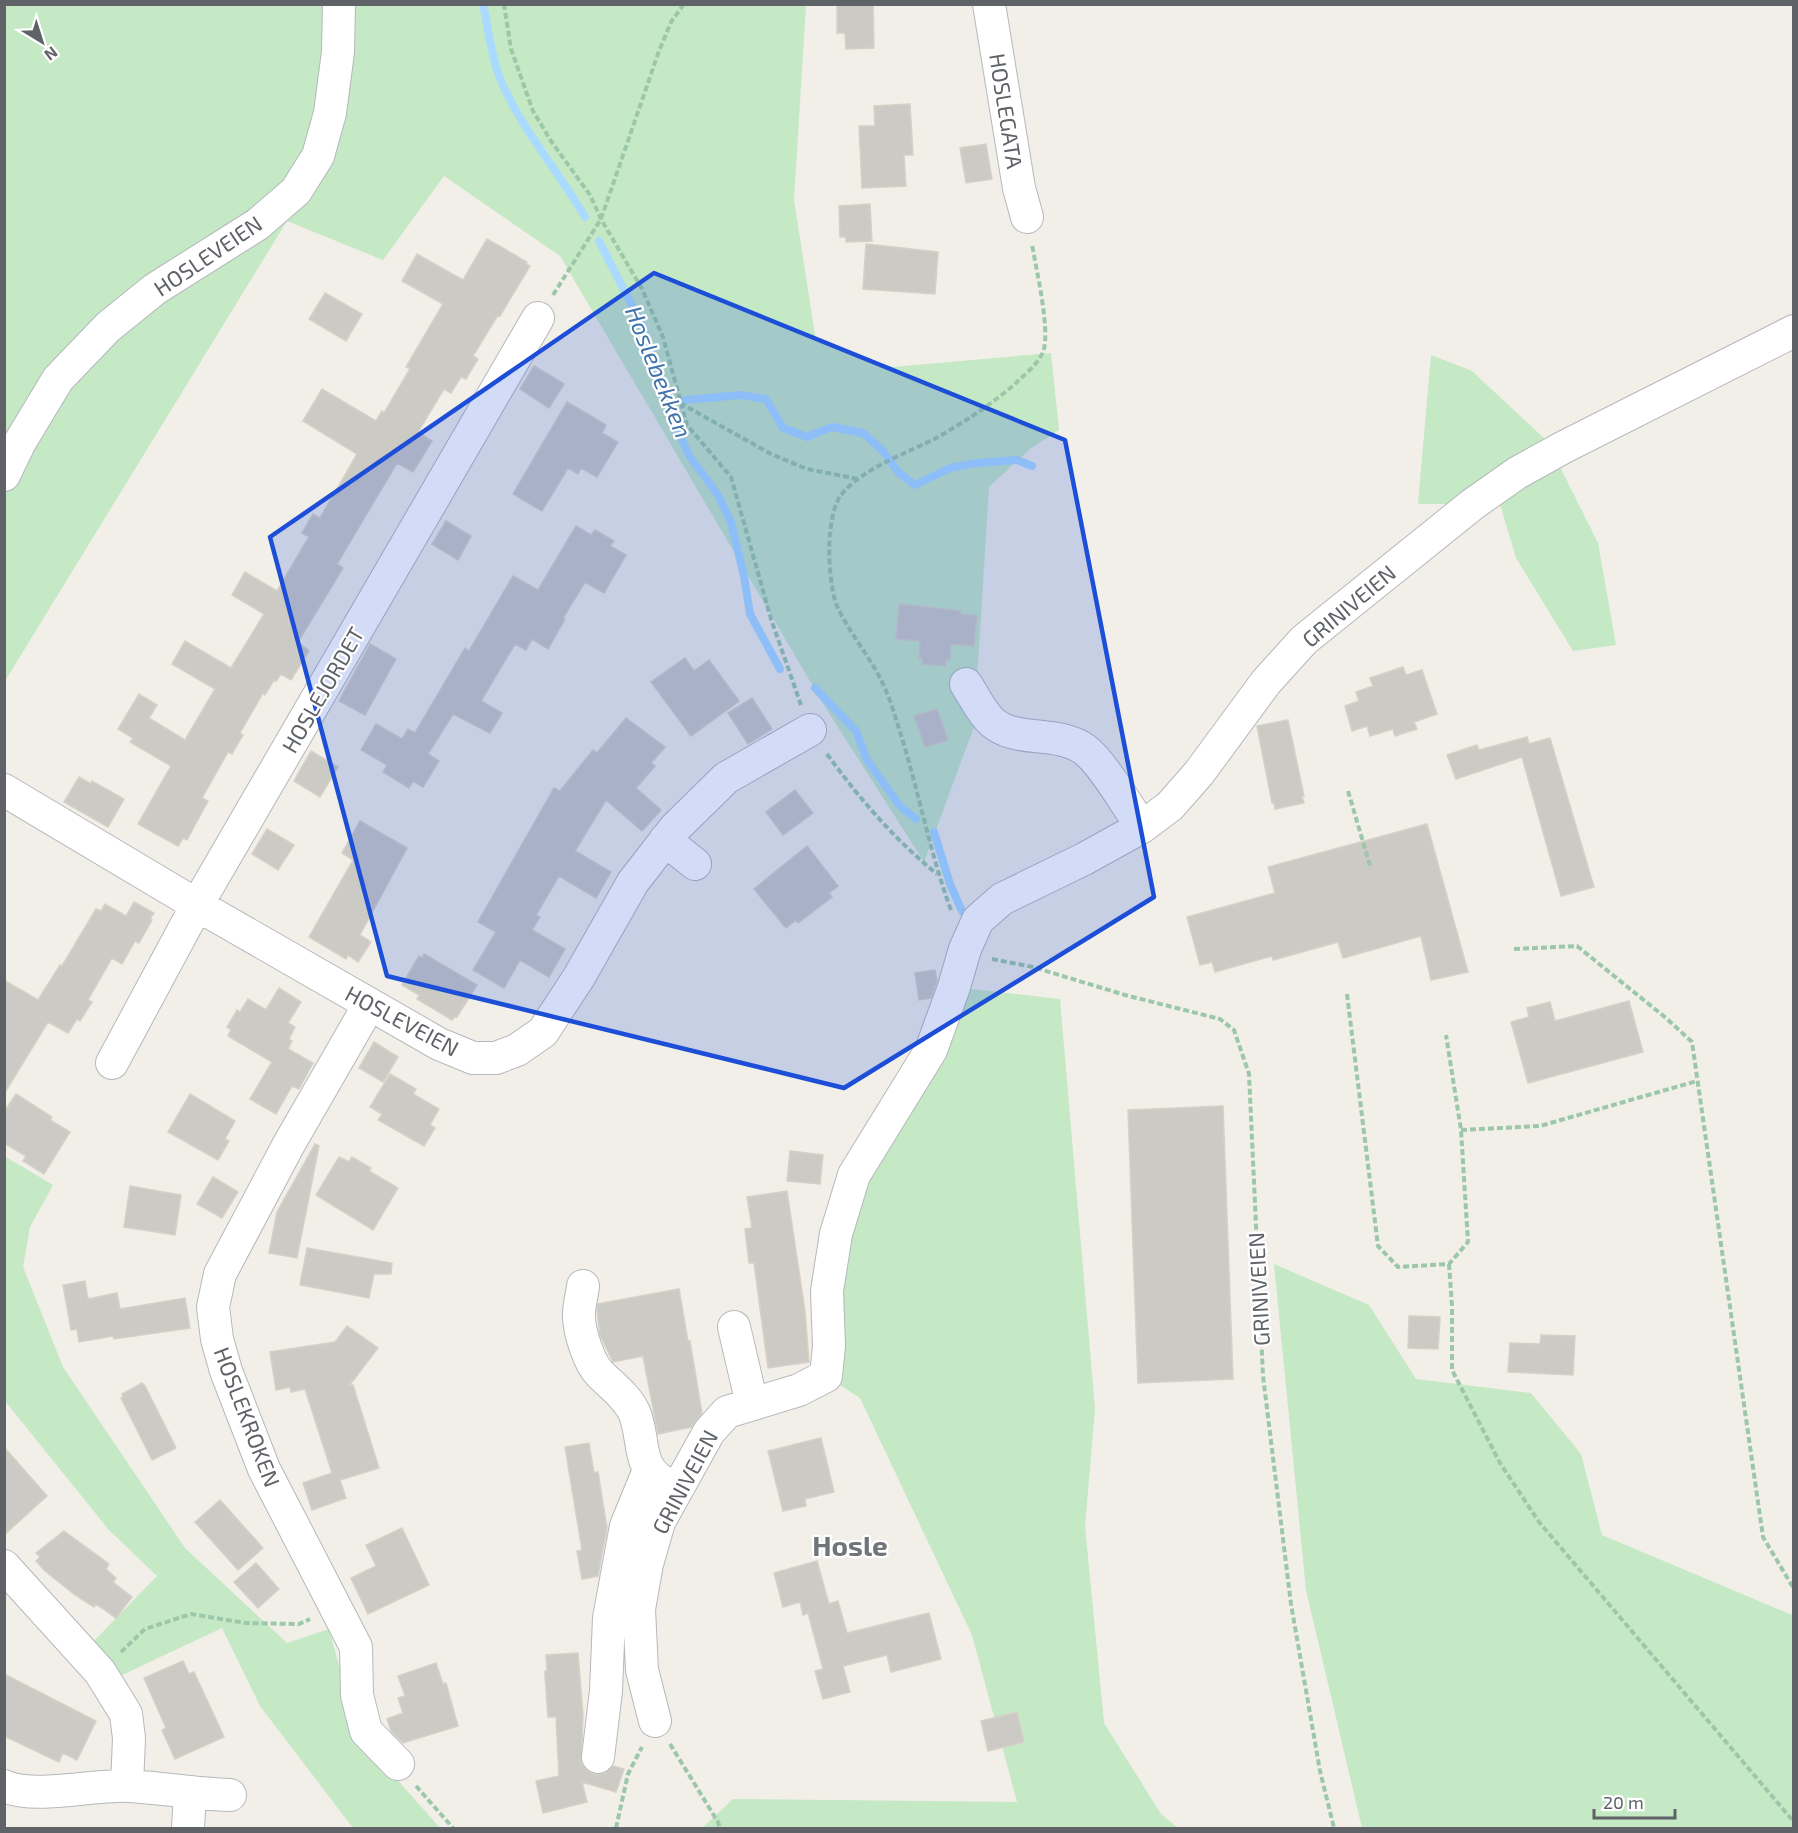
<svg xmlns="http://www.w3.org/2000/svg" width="1798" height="1833" viewBox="0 0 1798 1833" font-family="'Exo 2',sans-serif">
<rect width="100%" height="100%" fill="#f1efe8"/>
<!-- green -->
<path fill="#c5e8c5" d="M 4,5 L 806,5 L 794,200 L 816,341 L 893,367 L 1051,353 L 1059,430 L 1030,449 L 989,487 L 974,727 L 924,862 L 827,710 L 560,256 L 444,176 L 383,260 L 287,221 L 5,681 Z
M 1431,355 L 1472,371 L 1547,441 L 1598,543 L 1616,645 L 1573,651 L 1516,558 L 1500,504 L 1418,504 Z
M 954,987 L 1060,999 L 1095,1409 L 1085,1526 L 1104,1723 L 1161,1814 L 1178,1828 L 702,1828 L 733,1799 L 1017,1802 L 972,1635 L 860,1398 L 826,1376 L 836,1234 Z
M 4,1156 L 53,1185 L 30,1227 L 23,1267 L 63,1367 L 185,1548 L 287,1643 L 329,1629 L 353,1717 L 386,1767 L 440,1828 L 353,1828 L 260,1706 L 222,1628 L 120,1676 L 93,1642 L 157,1576 L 109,1530 L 5,1401 Z
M 1274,1264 L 1369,1305 L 1416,1379 L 1531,1393 L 1581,1454 L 1602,1535 L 1792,1615 L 1794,1617 L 1793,1828 L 1362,1828 L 1306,1590 Z"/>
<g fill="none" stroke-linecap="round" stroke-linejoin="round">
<!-- stream -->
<path stroke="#aadaff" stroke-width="8" d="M 483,4 C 488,28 491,54 499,76 C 520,128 557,169 585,217
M 599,241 L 643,327 L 653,357 L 660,388 L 668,404 L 675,426 L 690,457 L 718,495 L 731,522 L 744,576 L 750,614 L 780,669
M 686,400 L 740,395 L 766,399 L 783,428 L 807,437 L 832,427 L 863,433 L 883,451 L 899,473 L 915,485 L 950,468 L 977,463 L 1017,460 L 1032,466
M 815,688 L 856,731 L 867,760 L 900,806 L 916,819
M 934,832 L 950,884 L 962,911"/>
</g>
<!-- building -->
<path fill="#cccac5" stroke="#d6d1c6" stroke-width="1.5" d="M 837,4 L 873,4 L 874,48 L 846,49 L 845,33 L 837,33 Z
M 910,104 L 913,155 L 904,155 L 906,186 L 862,188 L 859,126 L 875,126 L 874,106 Z
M 986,144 L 992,179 L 966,183 L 960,148 Z
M 870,204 L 872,241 L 846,242 L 846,237 L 840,237 L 839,206 Z
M 487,239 L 527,262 L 526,264 L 530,266 L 500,316 L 498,315 L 473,356 L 478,359 L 466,379 L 461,377 L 451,393 L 444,389 L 418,432 L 432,441 L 413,472 L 397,463 L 337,564 L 343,568 L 298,642 L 309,651 L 291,680 L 281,674 L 276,681 L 274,680 L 265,695 L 263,693 L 240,733 L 243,735 L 232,754 L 228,752 L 202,798 L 208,801 L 187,840 L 183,838 L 178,846 L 176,845 L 138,824 L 171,766 L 130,742 L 133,738 L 118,729 L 139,694 L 157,705 L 149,718 L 185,740 L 215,689 L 172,664 L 185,641 L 231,668 L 264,614 L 232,595 L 245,572 L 277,591 L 309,537 L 302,533 L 313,514 L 320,518 L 357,454 L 303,421 L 322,389 L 376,421 L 382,411 L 384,413 L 410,369 L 406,367 L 443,304 L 402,281 L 417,254 L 463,280 Z
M 866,244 L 938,252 L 935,294 L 863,289 Z
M 325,293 L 362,314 L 346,341 L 309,319 Z
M 534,366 L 564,384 L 549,408 L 520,389 Z
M 567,402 L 606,425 L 602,433 L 618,442 L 597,477 L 581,468 L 578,474 L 568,468 L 542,511 L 513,494 Z
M 446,521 L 471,536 L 458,560 L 432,544 Z
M 576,526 L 591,535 L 595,530 L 614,541 L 610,546 L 626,555 L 604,593 L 585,582 L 563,618 L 565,619 L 548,649 L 532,639 L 526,650 L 515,644 L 481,701 L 502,713 L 490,733 L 453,714 L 428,754 L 439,761 L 423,787 L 413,781 L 409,788 L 383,772 L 387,765 L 361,750 L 376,724 L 402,739 L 408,729 L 415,733 L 465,648 L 469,651 L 513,576 L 538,590 Z
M 899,604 L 961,611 L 960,614 L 977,616 L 974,646 L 951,644 L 950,660 L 946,660 L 946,666 L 922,664 L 922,658 L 919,658 L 920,641 L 896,639 Z
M 370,644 L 396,659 L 365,715 L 339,701 Z
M 685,658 L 694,671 L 709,660 L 739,701 L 691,736 L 651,682 Z
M 1403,667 L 1406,675 L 1422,670 L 1437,714 L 1414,722 L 1417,729 L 1395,736 L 1393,729 L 1370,736 L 1367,726 L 1352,731 L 1345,706 L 1359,701 L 1356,692 L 1373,686 L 1370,678 Z
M 752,698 L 772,729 L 748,744 L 728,713 Z
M 937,709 L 948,740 L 925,747 L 914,716 Z
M 626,718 L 665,747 L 651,763 L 655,766 L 636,788 L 661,810 L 642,831 L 606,800 L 575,851 L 611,872 L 596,898 L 559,876 L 536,915 L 540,917 L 532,930 L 565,949 L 549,977 L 520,960 L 504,988 L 473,970 L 496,932 L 478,922 L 554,788 L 560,791 L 593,750 L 597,753 Z
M 1288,720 L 1304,796 L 1302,797 L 1304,803 L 1275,809 L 1274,803 L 1272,803 L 1257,726 Z
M 1527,737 L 1529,744 L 1550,738 L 1594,887 L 1561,896 L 1522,757 L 1456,779 L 1447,755 L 1477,745 L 1479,750 Z
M 311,751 L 338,767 L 320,797 L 294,781 Z
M 79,777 L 91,784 L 92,781 L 124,799 L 108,827 L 64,802 Z
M 795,790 L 813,813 L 783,835 L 766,812 Z
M 360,821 L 407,848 L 360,935 L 371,942 L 358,962 L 348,955 L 346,959 L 309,937 L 353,860 L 342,853 Z
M 1427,824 L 1468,972 L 1431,980 L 1421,936 L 1343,958 L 1338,942 L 1273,960 L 1272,956 L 1215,972 L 1212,962 L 1200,965 L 1187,917 L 1275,893 L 1268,867 Z
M 267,829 L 294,845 L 278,870 L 252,854 Z
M 807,846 L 838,886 L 829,893 L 832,897 L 798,923 L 796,920 L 786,928 L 754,889 Z
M 134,902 L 154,913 L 150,919 L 152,920 L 139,943 L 135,941 L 122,964 L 112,958 L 88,1000 L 92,1002 L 80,1021 L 77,1019 L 68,1033 L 48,1022 L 4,1094 L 4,980 L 38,1000 L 60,965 L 62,966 L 96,909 L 101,911 L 105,904 L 126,916 Z
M 424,954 L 477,985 L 457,1017 L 455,1016 L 452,1020 L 417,999 L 419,995 L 402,985 L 419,956 L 422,958 Z
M 935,970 L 937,981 L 931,998 L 919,1000 L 915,973 Z
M 279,988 L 301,1002 L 288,1023 L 295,1027 L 289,1039 L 292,1041 L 288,1049 L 313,1063 L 299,1089 L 292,1086 L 276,1114 L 250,1099 L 272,1062 L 228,1036 L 231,1030 L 227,1027 L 237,1010 L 240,1012 L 248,999 L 266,1010 Z
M 1629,1001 L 1643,1052 L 1528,1083 L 1511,1022 L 1529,1017 L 1527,1008 L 1550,1002 L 1555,1021 Z
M 374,1042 L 398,1057 L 383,1082 L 359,1068 Z
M 390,1074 L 416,1089 L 413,1094 L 439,1109 L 430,1125 L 435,1128 L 424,1146 L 378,1120 L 382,1114 L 370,1107 Z
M 16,1094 L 52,1117 L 50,1120 L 70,1132 L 44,1174 L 23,1161 L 26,1156 L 4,1143 L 4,1112 Z
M 190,1094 L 235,1121 L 225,1139 L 229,1141 L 218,1160 L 168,1132 Z
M 1223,1106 L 1233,1379 L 1138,1383 L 1128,1110 Z
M 315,1144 L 319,1146 L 297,1258 L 269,1253 L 277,1212 Z
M 790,1151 L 823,1155 L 820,1184 L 787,1181 Z
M 339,1157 L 349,1162 L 352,1157 L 371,1168 L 369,1171 L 398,1188 L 373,1230 L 316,1195 Z
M 213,1177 L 238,1192 L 222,1218 L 197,1204 Z
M 130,1186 L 181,1195 L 175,1235 L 124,1227 Z
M 787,1191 L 805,1311 L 809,1362 L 768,1368 L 754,1263 L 749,1263 L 745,1229 L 752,1228 L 747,1197 Z
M 307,1248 L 392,1263 L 391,1274 L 374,1274 L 369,1298 L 300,1285 Z
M 85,1281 L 88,1299 L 117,1293 L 120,1309 L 185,1298 L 190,1328 L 114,1339 L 113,1336 L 79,1342 L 77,1329 L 71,1330 L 63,1285 Z
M 679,1289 L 688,1341 L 690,1341 L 702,1413 L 691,1427 L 658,1434 L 643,1356 L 613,1362 L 600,1335 L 597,1309 L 598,1304 Z
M 1409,1316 L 1440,1317 L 1438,1349 L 1408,1348 Z
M 347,1326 L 378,1348 L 349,1386 L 353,1385 L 379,1468 L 340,1480 L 346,1498 L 312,1510 L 303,1483 L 332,1473 L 305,1389 L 291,1392 L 290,1387 L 276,1390 L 270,1352 L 335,1342 Z
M 1541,1335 L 1575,1336 L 1573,1375 L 1508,1372 L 1510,1343 L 1540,1344 Z
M 142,1383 L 145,1386 L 176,1448 L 152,1460 L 121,1398 L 123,1397 L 122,1394 Z
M 821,1438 L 834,1492 L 805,1499 L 806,1506 L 783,1511 L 768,1451 Z
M 589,1443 L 594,1473 L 598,1472 L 607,1528 L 598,1576 L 582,1579 L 577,1551 L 582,1550 L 565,1447 Z
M 4,1447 L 47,1496 L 4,1535 Z
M 220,1500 L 263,1548 L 238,1570 L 195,1522 Z
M 402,1528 L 429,1585 L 368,1614 L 351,1578 L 376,1566 L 366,1545 Z
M 64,1531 L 109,1564 L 106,1569 L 116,1578 L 113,1582 L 132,1597 L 116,1618 L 96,1604 L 94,1607 L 75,1595 L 45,1571 L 36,1561 L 40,1557 L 36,1553 Z
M 817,1561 L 829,1604 L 838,1601 L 847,1633 L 929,1613 L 941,1659 L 891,1672 L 887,1655 L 843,1666 L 850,1692 L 823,1699 L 815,1671 L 823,1669 L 808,1613 L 803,1615 L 800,1602 L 783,1607 L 774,1573 Z
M 256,1563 L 279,1589 L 258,1608 L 234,1582 Z
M 578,1653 L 583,1715 L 581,1763 L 587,1771 L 595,1775 L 606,1773 L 613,1766 L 624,1769 L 616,1792 L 582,1782 L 587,1802 L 543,1813 L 536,1781 L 559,1776 L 556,1717 L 548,1717 L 545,1676 L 545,1671 L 547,1671 L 546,1655 Z
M 183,1661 L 189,1674 L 194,1672 L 224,1737 L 175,1759 L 162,1730 L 166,1728 L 144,1678 Z
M 436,1663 L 443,1684 L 446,1683 L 458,1726 L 403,1743 L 391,1731 L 387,1719 L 403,1713 L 398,1698 L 405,1696 L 398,1676 Z
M 4,1674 L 96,1721 L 77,1760 L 63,1753 L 59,1762 L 4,1736 Z
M 1017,1712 L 1024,1742 L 988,1751 L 981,1721 Z"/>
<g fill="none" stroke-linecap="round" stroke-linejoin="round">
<defs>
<path id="minor" d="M 989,4 L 1019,188 L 1027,217
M 4,475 L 20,442 L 58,379 L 108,327 L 155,289 L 258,224 L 296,191 L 318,156 L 330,113 L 338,52 L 339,4
M 966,684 C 974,696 981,712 992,722 C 1015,743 1056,730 1084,749 C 1103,763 1127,806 1142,827
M 4,790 L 197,905 L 439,1044 L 473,1058 L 496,1058 L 517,1050 L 543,1032 L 579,977 L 633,882 L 675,828 L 726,778 L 810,730
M 665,840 L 695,864
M 369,1005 L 289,1144 L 220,1274 L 213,1307 L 217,1339 L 226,1371 L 264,1469 L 356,1647 L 357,1695 L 366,1731 L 398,1764
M 112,1063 L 197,905 L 538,318
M 583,1286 C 582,1296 578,1308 579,1318 C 580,1334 589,1363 600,1374 C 612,1386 627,1397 634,1412 C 645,1436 636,1468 664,1482
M 734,1327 L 752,1404
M 4,1566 L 100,1672 L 126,1714 L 129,1738 L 127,1786
M 655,1721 L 642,1670 L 639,1609 L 647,1564 L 659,1522 L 709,1432 L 727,1412 L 799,1390 L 826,1376 L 829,1346 L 827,1291 L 836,1234 L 854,1175 L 931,1050 L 954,987 L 965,949 L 978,920 L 1002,899 L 1084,859 L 1142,827 L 1170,806 L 1199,773 L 1266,682 L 1304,640 L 1473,504 L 1517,473 L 1564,447 L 1794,331
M 598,1757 L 606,1691 L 609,1618 L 626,1526 L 649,1470
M 4,1786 C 35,1800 94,1784 129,1786 C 162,1788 196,1794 230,1795
M 188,1828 L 190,1793"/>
</defs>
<!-- minor casing -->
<use href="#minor" stroke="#b5b8bc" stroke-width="34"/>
<!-- path -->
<path stroke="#9cc7a9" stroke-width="4" stroke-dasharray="6 3" stroke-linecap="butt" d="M 504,4 L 511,49 L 533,111 L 551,141 L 590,195 L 601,219 L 642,289 L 663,337 L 687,425 L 731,477 L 771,619 L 801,705
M 553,295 L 601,219 L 659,51 L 671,22 L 684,4
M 680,403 L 771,454 L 807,469 L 858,479
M 827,754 C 859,798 894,839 937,874
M 1348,791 L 1371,869
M 951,910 C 930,853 919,793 901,735 C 895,716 889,694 879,676 C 866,652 848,630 837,606 C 830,589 828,552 830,534 C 831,523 834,504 841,495 C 862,468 908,453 938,437 C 966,421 992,404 1016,383 C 1025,374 1038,364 1043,352 C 1051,331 1036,269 1032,244
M 1514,949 L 1577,946 L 1666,1018 L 1692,1042 L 1763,1537 L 1794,1589
M 992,959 L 1033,967 L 1125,995 L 1220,1019 L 1234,1030 L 1249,1074 L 1263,1376 L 1291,1604 L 1320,1771 L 1334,1828
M 1347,994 L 1378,1246 L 1398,1267 L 1449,1264 L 1468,1242 L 1461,1130 L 1446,1035
M 1461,1130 L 1540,1126 L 1697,1081
M 1449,1264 L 1452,1306 L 1452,1370 L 1500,1463 L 1539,1522 L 1794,1822
M 121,1652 L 145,1629 L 191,1614 L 246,1623 L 299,1624 L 310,1619
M 670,1744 L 718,1822 L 720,1828
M 416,1786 L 453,1828
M 616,1828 L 628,1774 L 642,1747"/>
<!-- minor -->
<use href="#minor" stroke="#fff" stroke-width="32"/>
</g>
<!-- marked area -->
<path fill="#1d4ed8" fill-opacity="0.2" stroke="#1d4ed8" stroke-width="4.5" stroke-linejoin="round" d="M 654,273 L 1065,440 L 1154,897 L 844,1088 L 387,976 L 270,537 Z"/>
<g text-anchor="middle" stroke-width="4.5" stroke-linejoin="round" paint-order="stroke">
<!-- street labels -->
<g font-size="22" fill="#5f6368" stroke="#fff">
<text transform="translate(1006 111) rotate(81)" y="8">HOSLEGATA</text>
<text transform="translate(208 256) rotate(-34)" y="8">HOSLEVEIEN</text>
<text transform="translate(1349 606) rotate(-40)" y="8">GRINIVEIEN</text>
<text transform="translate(323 690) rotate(-60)" y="8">HOSLEJORDET</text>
<text transform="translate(402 1021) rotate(28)" y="8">HOSLEVEIEN</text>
<text transform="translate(1259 1289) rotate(-93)" y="8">GRINIVEIEN</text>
<text transform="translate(247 1417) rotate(69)" y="8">HOSLEKROKEN</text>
<text transform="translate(685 1482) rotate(-62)" y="8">GRINIVEIEN</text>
</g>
<!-- water labels -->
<g font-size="24" font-style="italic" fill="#4174aa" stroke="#fff">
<text transform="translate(658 372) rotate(68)" y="8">Hoslebekken</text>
</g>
<!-- district labels -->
<g font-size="28" font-weight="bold" fill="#70757a" stroke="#fff">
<text x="850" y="1556">Hosle</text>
</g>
</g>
<!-- border -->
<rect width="1798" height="1833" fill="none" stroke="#5f6368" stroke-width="12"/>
<!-- north arrow -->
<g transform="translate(42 42) rotate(142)" stroke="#ffffff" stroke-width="4.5" paint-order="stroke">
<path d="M0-4.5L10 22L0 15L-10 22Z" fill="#5f6368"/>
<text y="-9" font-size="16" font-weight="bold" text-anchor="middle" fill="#5f6368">N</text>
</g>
<!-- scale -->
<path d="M1594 1809v9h81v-9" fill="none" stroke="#5f6368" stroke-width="3"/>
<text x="1603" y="1809" font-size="18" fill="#5f6368" stroke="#ffffff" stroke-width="4.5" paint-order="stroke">20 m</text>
</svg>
